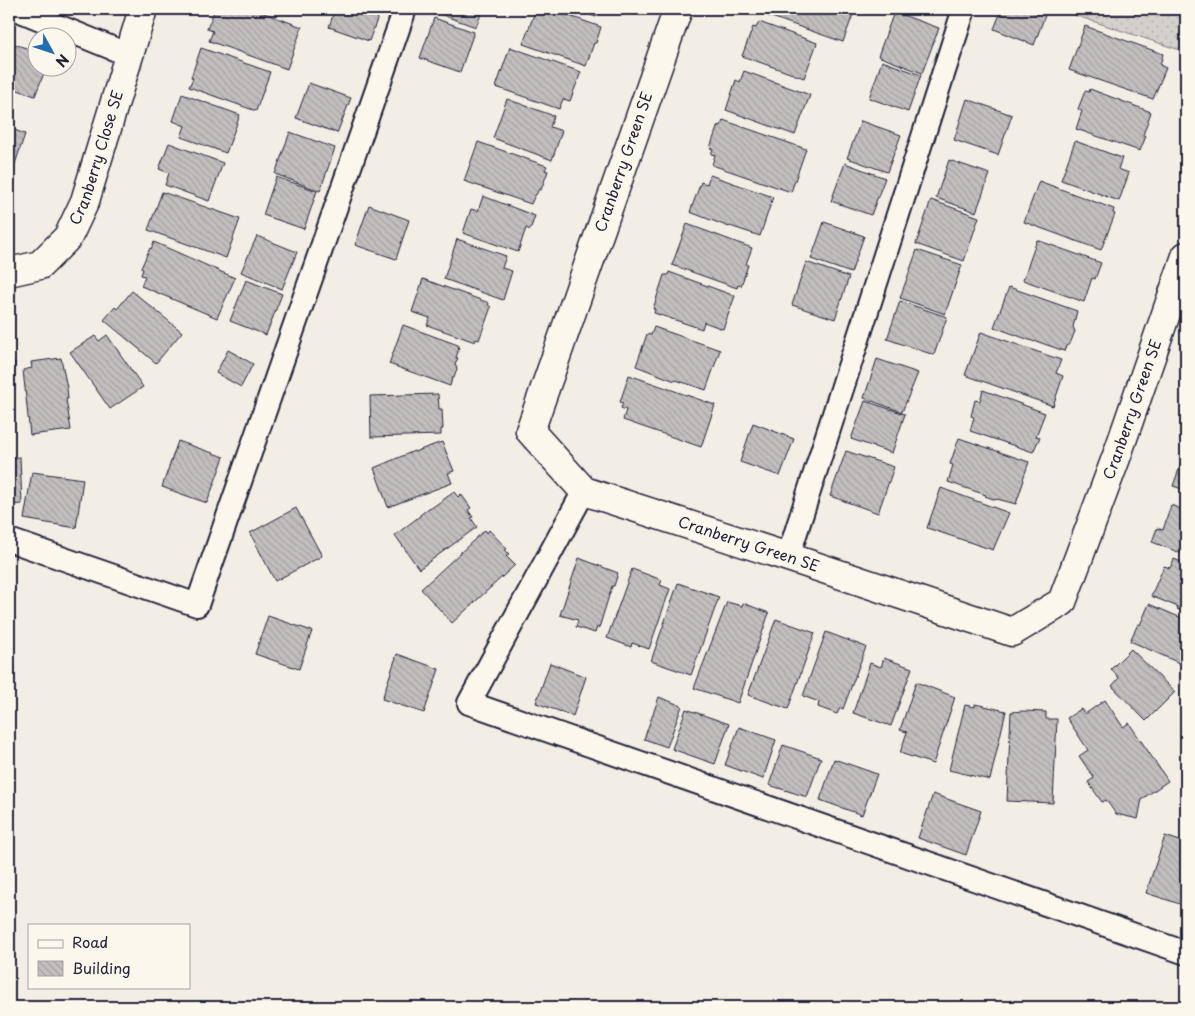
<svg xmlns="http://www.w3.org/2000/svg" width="1195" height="1016" viewBox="0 0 1195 1016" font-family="'Playpen Sans',sans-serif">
<defs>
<pattern id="park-dots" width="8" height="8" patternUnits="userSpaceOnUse" patternTransform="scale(1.25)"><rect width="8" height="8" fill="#d4d1cc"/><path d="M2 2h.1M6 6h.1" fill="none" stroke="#b6b3b0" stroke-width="1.8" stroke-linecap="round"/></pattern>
<pattern id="building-back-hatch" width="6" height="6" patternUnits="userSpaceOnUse" patternTransform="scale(1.25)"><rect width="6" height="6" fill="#c2bebe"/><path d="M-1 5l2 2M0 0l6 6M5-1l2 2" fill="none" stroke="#a6a3a4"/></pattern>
</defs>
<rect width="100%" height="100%" fill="#f2eee5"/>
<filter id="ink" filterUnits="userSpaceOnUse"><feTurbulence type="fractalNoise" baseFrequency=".02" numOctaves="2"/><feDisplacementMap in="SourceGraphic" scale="10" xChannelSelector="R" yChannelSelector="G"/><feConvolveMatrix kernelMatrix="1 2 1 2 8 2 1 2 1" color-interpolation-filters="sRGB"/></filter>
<g filter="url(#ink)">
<!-- park -->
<path fill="url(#park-dots)" stroke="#7b7a84" d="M 1056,9 L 1186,9 L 1186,52 Z"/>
<!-- building -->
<path fill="url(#building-back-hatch)" stroke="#22223b" d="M 215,9 L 253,9 L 302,27 L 287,69 L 209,41 L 213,31 L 207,29 Z
M 335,9 L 381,9 L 369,41 L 329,27 Z
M 435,9 L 483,9 L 476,27 L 434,12 Z
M 536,9 L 550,9 L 601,27 L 596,43 L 594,43 L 586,66 L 523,44 Z
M 572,9 L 601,9 L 596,17 Z
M 762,9 L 855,9 L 843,42 L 760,13 Z
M 1002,9 L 1043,9 L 1047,10 L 1034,45 L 994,29 Z
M 894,12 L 939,28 L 922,73 L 878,56 Z
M 434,18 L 474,32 L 460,72 L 420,58 Z
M 759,22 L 817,43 L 804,78 L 742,56 L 753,27 L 756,28 Z
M 1085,26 L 1163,54 L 1160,65 L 1166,68 L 1153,99 L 1069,70 Z
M 11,43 L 38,52 L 38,68 L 46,68 L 35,96 L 9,87 L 9,50 Z
M 510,47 L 581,72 L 570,101 L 563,99 L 559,109 L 496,87 Z
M 201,48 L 270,72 L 256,111 L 189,87 L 193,78 L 191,77 Z
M 882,61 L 921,75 L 908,112 L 869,98 Z
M 744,71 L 810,95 L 795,135 L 726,110 L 736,80 L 740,82 Z
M 309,83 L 351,98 L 337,133 L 296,118 Z
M 1090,89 L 1151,112 L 1143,135 L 1146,136 L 1140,151 L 1076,129 L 1082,111 L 1078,109 L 1085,91 L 1089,92 Z
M 182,94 L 240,115 L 226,153 L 181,137 L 185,126 L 173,121 Z
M 507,99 L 554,116 L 550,127 L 562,131 L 552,160 L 493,138 Z
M 967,99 L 1012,115 L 998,155 L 954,140 Z
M 723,120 L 806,149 L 791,192 L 712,165 L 715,155 L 711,154 L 713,149 L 710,148 L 718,125 L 721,126 Z
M 861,121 L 901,135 L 887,172 L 847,158 Z
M 9,128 L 25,134 L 9,182 Z
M 290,132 L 335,148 L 320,191 L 275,174 Z
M 1075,141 L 1122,158 L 1118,169 L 1129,173 L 1119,201 L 1061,180 Z
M 478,142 L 547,166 L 545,170 L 548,171 L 541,190 L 539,189 L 536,195 L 535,195 L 531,204 L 464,181 Z
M 169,143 L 223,163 L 209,201 L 165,185 L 169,173 L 159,169 Z
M 949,160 L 990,174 L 976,212 L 936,198 Z
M 845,163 L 885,178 L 871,215 L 831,201 Z
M 710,175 L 773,197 L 760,236 L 730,226 L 729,227 L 690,212 L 701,182 L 707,184 Z
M 276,177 L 317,191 L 304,229 L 263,215 Z
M 1039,181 L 1114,209 L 1113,213 L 1115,214 L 1101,250 L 1024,222 Z
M 162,192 L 240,219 L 226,258 L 148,230 Z
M 483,196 L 535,216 L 530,230 L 526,228 L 518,252 L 463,233 L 471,209 L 478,211 Z
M 931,200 L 979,217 L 964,261 L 916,244 Z
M 369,205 L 409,220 L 396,259 L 355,245 Z
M 824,222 L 864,236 L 851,273 L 811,259 Z
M 687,224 L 752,248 L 746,264 L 748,265 L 741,286 L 738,285 L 737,288 L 672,265 Z
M 257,236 L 297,252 L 282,289 L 241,272 Z
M 457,239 L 506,256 L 502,268 L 512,271 L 503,300 L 444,279 Z
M 1037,240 L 1101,263 L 1095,279 L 1092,278 L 1084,302 L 1023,280 Z
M 154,242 L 235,278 L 217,318 L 141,286 L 145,276 L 141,275 L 143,269 L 141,268 L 150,248 L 151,249 Z
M 917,250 L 962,265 L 945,314 L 900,298 Z
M 806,262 L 849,277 L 835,319 L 792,305 Z
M 669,272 L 735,296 L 723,329 L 704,322 L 702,329 L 654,313 L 655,309 L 653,309 L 664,275 L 668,275 Z
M 423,279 L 489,303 L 488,305 L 491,307 L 479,340 L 476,339 L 475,342 L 427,325 L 430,318 L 412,312 Z
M 246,280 L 282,294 L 266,335 L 230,321 Z
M 1009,287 L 1077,311 L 1073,327 L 1075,331 L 1070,344 L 1066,346 L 1064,351 L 1036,341 L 1035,342 L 994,327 Z
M 132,291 L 182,332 L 156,363 L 104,320 L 115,307 L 117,309 Z
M 900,301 L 947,317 L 934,355 L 887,339 Z
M 403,325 L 458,345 L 458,347 L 459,348 L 456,358 L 458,358 L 455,364 L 457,369 L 454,378 L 452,378 L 450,386 L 389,364 Z
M 654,327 L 720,350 L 706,390 L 676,380 L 675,381 L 636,366 L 647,334 L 651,335 Z
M 981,332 L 1061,360 L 1056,373 L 1063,376 L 1053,406 L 965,375 Z
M 107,335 L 143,387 L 110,409 L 70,352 L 95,336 L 99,341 Z
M 228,350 L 253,364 L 241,387 L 216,373 Z
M 61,358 L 67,388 L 68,399 L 66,399 L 71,430 L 30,435 L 23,370 L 32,368 L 31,362 Z
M 877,359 L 918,373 L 902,412 L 864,398 Z
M 9,361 L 15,362 L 10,432 L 9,432 Z
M 629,375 L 715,405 L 701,447 L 623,420 L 626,410 L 621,408 L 623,403 L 620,402 Z
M 983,390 L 1045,413 L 1036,436 L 1040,437 L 1033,452 L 970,431 L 974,417 L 971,416 L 975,400 L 980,401 Z
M 438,394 L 439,409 L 442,409 L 443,429 L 441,429 L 441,435 L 371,437 L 370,396 Z
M 865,401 L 905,414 L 892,453 L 851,439 Z
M 753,423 L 794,439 L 780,476 L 740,462 Z
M 959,438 L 1029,462 L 1023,479 L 1024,480 L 1016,504 L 997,499 L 996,500 L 985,496 L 986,495 L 948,482 L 953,465 L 950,464 Z
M 178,441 L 224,457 L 207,503 L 162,487 Z
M 442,442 L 454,471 L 448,473 L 452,483 L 388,507 L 374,468 L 414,451 L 414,452 Z
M 846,451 L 894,467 L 878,513 L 830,496 Z
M 20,457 L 22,504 L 9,505 L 9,458 Z
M 1183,458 L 1186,459 L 1186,503 L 1181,501 L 1185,490 L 1173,486 Z
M 32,472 L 83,479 L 76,528 L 24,519 Z
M 941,488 L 1009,513 L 993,550 L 927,528 Z
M 454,492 L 458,497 L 461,494 L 471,508 L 468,510 L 473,517 L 471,518 L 477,527 L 419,569 L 395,535 L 420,516 L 420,515 L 429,508 L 430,509 Z
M 1171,505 L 1186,511 L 1186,555 L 1152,542 L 1157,528 L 1163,530 Z
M 296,508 L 322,556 L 275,581 L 250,533 Z
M 485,530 L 487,533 L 489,530 L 507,549 L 505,550 L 509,554 L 506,556 L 515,565 L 452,623 L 421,589 Z
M 579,558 L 618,573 L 614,586 L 612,586 L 599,628 L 597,627 L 595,633 L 576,627 L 578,620 L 560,615 Z
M 1174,559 L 1186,564 L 1186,613 L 1177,609 L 1178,607 L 1151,596 L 1164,566 L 1170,568 Z
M 632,569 L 662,580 L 660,585 L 670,589 L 649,649 L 632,643 L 631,647 L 607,638 Z
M 678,583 L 719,597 L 691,675 L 651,661 Z
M 727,602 L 742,606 L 743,603 L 769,613 L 738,703 L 694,688 Z
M 1149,604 L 1186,620 L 1186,666 L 1130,641 L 1138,624 L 1140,625 Z
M 268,616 L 312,631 L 299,669 L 255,654 Z
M 776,619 L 815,633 L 788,709 L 748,695 Z
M 826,632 L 866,647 L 843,709 L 840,708 L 837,714 L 818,707 L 819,702 L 803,696 Z
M 1131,649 L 1175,692 L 1146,721 L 1112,686 L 1119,678 L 1111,669 Z
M 397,654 L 439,669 L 424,713 L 382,699 Z
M 884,658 L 912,668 L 891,726 L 853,713 L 870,663 L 881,667 Z
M 550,663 L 586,677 L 573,716 L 536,703 Z
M 916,682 L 955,697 L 933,764 L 900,753 L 907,732 L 900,730 Z
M 659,697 L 682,706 L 667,747 L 644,739 Z
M 1105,700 L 1123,727 L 1129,723 L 1168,781 L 1142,799 L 1138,819 L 1116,814 L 1106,800 L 1102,802 L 1088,782 L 1094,778 L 1079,756 L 1088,750 L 1067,718 L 1081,709 L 1085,714 Z
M 975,704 L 1006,711 L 990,780 L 949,770 L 965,705 L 975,707 Z
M 686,709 L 729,724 L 715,764 L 672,749 Z
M 1023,711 L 1046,712 L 1046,719 L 1057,719 L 1053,803 L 1007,801 L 1011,712 Z
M 739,727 L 776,740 L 763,779 L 725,765 Z
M 783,745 L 821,758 L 807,797 L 769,785 Z
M 834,759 L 877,774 L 862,815 L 820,800 Z
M 933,794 L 981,811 L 966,855 L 918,838 Z
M 1165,836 L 1186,843 L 1186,906 L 1146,893 Z"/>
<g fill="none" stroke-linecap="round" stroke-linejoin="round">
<defs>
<path id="lane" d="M 16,9 L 129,55
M 584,491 L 469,703 L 1186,953
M 9,540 L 197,605 L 405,9
M 788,557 L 964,9"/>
<g id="street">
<path id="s1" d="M 678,9 L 530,431 L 584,491 L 788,557 L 1012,632 L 1062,602 L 1116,458 L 1186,256"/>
<path id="s2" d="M 9,272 L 40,265 L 68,237 L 85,201 L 143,9"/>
</g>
</defs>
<!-- lane casing -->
<use href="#lane" stroke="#22223b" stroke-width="26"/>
<!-- street casing -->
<use href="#street" stroke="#22223b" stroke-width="31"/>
<!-- lane -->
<use href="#lane" stroke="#fbf7ec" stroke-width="22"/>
<!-- street -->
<use href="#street" stroke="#fbf7ec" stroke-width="28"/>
</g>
</g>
<g text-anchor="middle" stroke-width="4.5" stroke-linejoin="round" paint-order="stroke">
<!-- street labels -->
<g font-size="15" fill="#22223b" stroke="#fbf7ec">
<text dy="5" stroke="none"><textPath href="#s2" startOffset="156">Cranberry Close SE</textPath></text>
<text transform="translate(624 162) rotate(-71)" y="5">Cranberry Green SE</text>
<text dy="5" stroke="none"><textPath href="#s1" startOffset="1242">Cranberry Green SE</textPath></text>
<text dy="5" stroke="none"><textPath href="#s1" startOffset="701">Cranberry Green SE</textPath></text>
</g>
</g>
<!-- margin -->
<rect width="1195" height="1016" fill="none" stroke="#fbf7ec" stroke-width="30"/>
<rect x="15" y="15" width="1165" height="986" fill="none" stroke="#22223b" stroke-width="2" filter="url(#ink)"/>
<!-- legend -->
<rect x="28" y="924" width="162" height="65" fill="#fbf7ec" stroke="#a4a2a5"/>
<rect x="38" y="940" width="25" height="8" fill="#fbf7ec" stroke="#a4a2a5"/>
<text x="72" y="948" font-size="15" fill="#22223b">Road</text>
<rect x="38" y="961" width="25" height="15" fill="url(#building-back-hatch)" stroke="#a4a2a5"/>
<text x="72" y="974" font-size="15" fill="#22223b">Building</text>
<!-- north arrow -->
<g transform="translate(52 52) rotate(130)"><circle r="24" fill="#fbf7ec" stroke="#a4a2a5"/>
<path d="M0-4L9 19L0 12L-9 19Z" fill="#1f6fb2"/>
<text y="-8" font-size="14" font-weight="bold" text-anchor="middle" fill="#22223b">N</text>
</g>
</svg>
